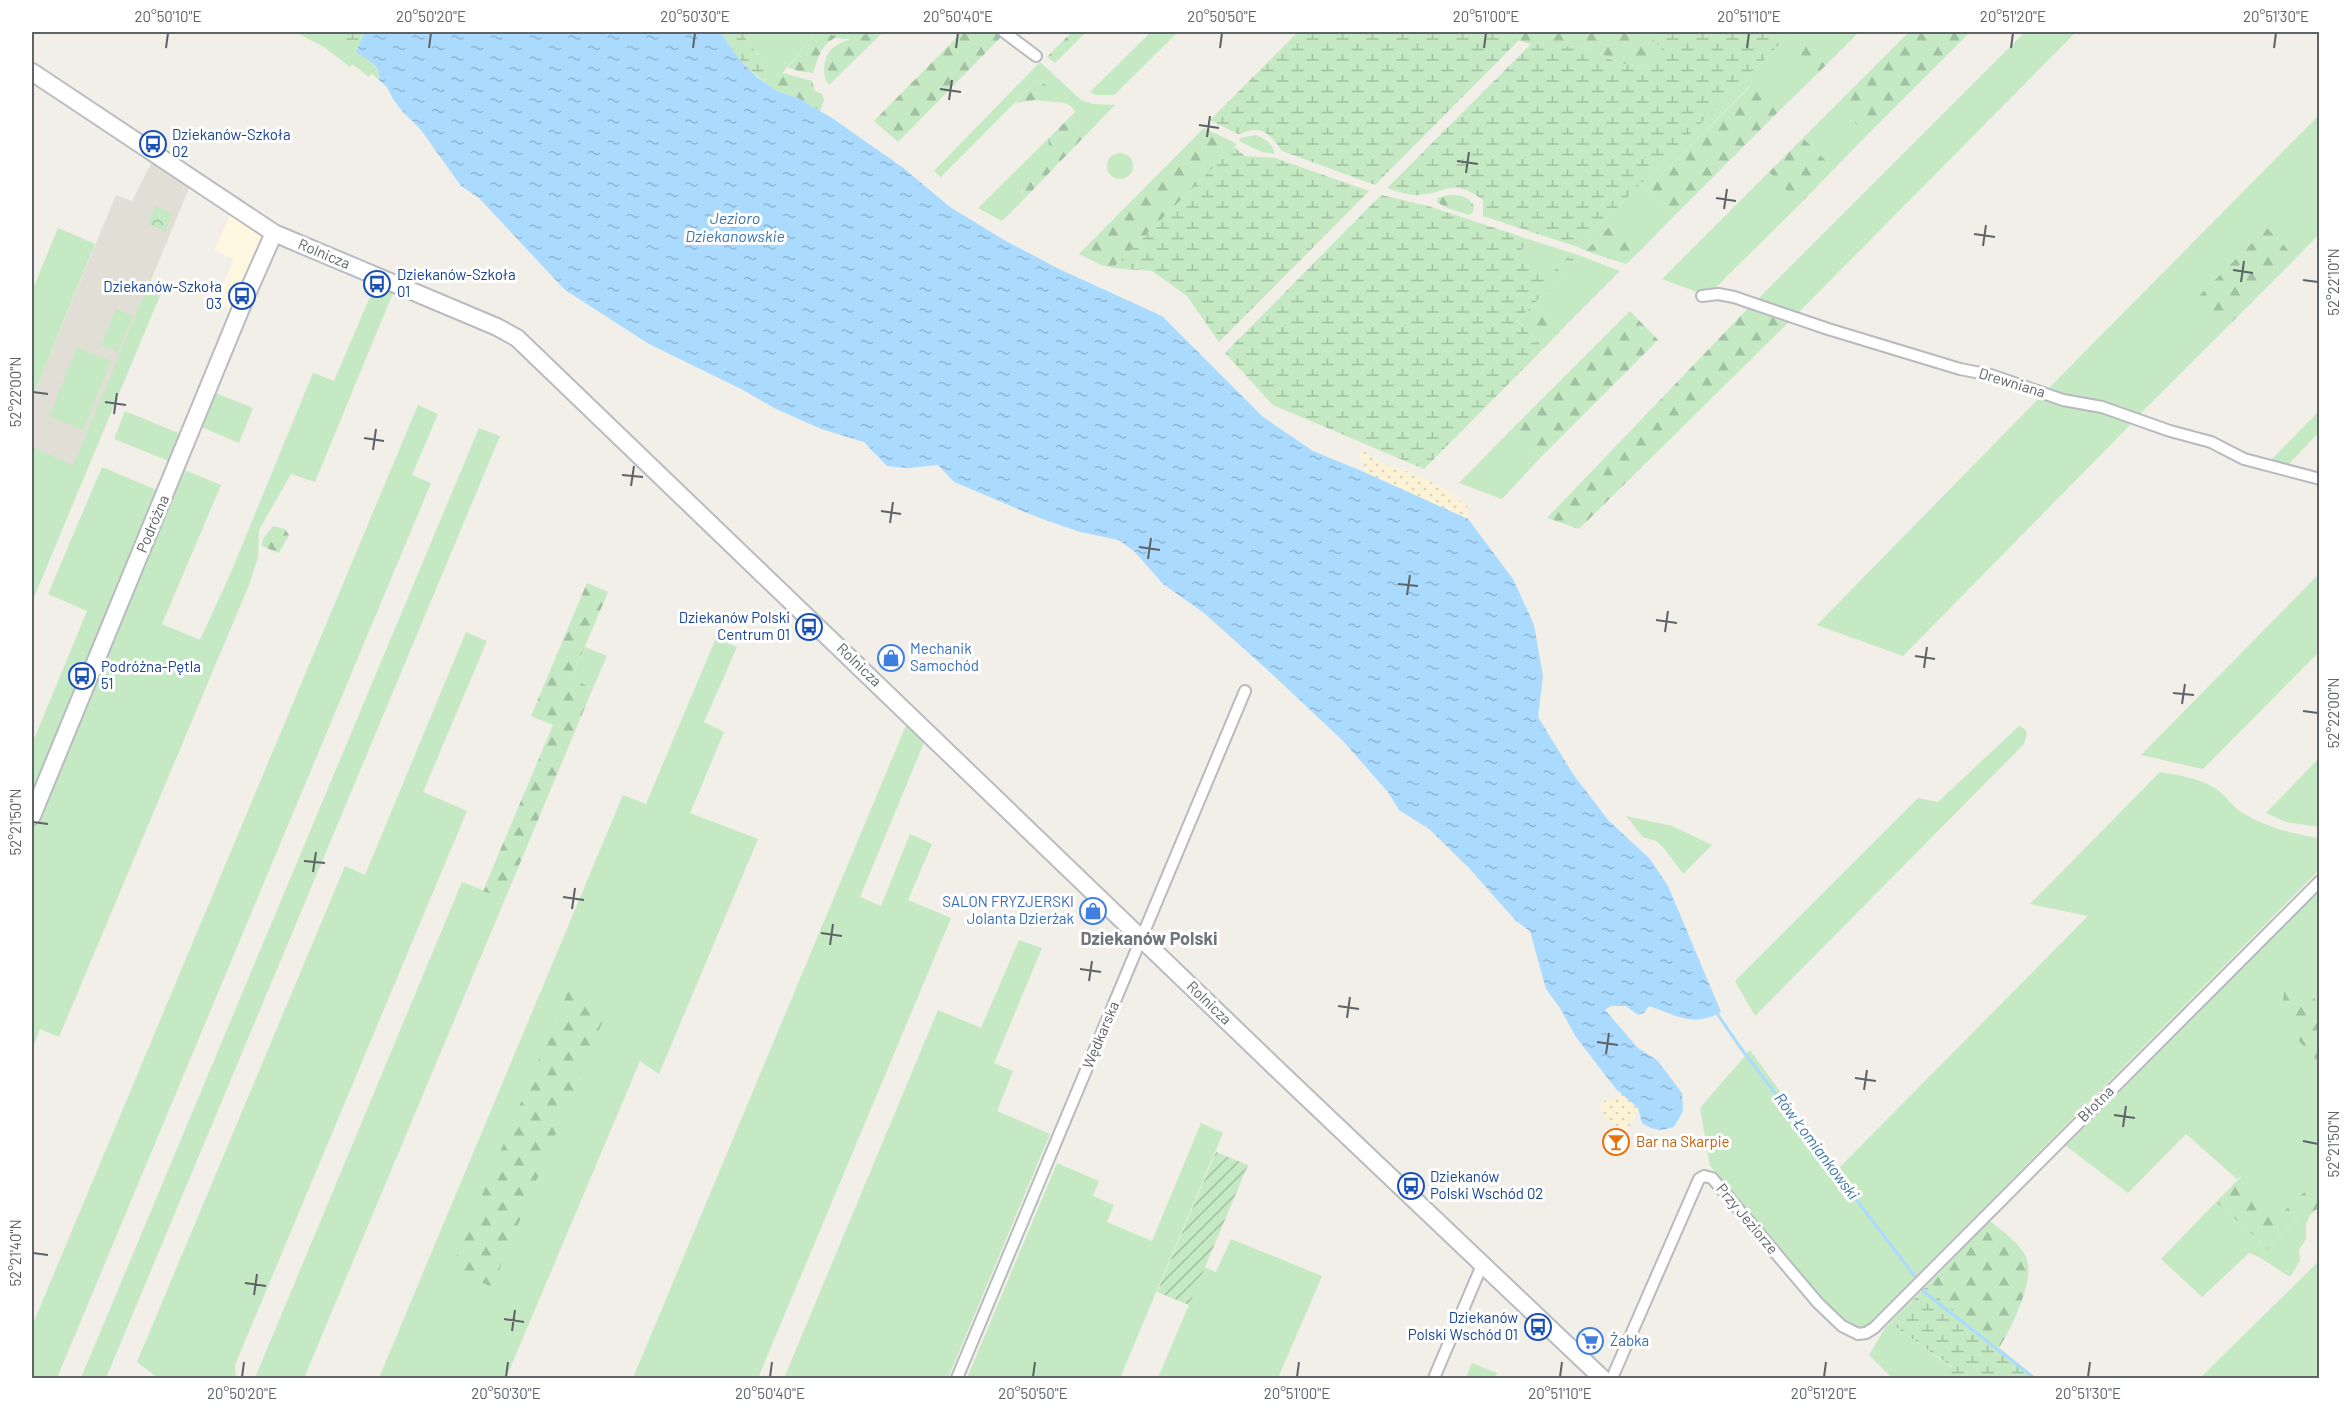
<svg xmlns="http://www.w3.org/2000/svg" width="2351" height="1410" viewBox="0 0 2351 1410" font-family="Barlow,sans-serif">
<defs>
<pattern id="forest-firs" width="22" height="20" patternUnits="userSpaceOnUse" patternTransform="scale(1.5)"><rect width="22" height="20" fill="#c4e9c3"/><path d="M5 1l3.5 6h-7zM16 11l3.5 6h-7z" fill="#a2c0a2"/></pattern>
<pattern id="wetland-marsh" width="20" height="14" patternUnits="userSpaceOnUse" patternTransform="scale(1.5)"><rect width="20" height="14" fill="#c4e9c3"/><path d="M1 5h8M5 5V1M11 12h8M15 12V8" fill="none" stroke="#a2c0a2"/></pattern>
<pattern id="sand-dots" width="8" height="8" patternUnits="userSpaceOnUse" patternTransform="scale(1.5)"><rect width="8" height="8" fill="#fcf3d7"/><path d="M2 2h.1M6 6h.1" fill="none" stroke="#dad3bb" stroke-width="1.8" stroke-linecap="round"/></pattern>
<pattern id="park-crowns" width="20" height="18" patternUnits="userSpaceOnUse" patternTransform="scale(1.5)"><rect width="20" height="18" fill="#c4e9c3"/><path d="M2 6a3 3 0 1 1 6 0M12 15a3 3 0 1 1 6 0" fill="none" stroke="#a2c0a2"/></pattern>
<pattern id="garden-furrows" width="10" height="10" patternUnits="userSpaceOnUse" patternTransform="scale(1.5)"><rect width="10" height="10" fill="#c4e9c3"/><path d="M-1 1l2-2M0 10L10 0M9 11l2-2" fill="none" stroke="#a2c0a2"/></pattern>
<pattern id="water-ripples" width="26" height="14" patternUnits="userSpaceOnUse" patternTransform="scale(1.5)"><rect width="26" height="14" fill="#aadbff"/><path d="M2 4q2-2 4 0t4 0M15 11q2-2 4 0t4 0" fill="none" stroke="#8eb5d2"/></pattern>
</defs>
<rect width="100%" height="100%" fill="#f1efe7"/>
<!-- commercial -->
<path fill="#fff7df" d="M 231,214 L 261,235 L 262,244 L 235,310 L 216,303 L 234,259 L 214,250 Z"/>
<!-- education -->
<path fill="#e1ded5" d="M 153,160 L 190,186 L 73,467 L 32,446 L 32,398 L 116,195 L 132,201 Z"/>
<!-- grass -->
<path fill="#c4e9c3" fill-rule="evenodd" d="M 295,32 L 332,32 L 371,61 L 380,74 L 379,80 L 371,73 L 369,77 L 352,64 L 350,67 L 324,47 Z
M 742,32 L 884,32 L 880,35 C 868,34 861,38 850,39 C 842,40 824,34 815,33 L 779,77 L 775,76 L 769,86 L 764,82 L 767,67 L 747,41 Z
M 1151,32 L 1178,32 L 1114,95 L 1096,95 L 1090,92 Z
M 1792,32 L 1859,32 L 1831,60 L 1803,33 L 1786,50 L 1813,78 L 1778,112 L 1750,86 L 1645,191 L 1672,218 L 1637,254 L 1609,227 L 1586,251 L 1578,247 Z
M 2025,32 L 2076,32 L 1797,314 L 1757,300 Z
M 1040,62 L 1081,100 L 1093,104 L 1115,105 L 1082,139 L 1077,125 L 1070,117 L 1075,112 C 1071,103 1064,103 1056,102 L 1058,97 L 1037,80 L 941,177 L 934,171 Z
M 1837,104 L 1867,135 L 1834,169 L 1803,138 Z
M 2319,115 L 2319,234 L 2296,258 L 2267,228 L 2193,303 L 2221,333 L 2138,416 L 2048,389 Z
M 1256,135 C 1264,138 1274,144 1274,154 L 1262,152 L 1239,141 L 1240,138 Z
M 1048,139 L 1051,147 L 1049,154 L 1021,191 L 1024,199 L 1002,221 L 978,208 Z
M1107 166a13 13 0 1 1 26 0a13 13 0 1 1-26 0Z
M 1769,172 L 1800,204 L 1715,288 L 1700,293 L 1662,279 Z
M 58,228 L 95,244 L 32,398 L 32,291 Z
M 1531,240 L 1572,253 L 1547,279 L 1519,251 Z
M 1581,256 L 1620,271 L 1561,330 L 1534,304 Z
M 150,280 L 164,286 L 32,602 L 32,446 L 73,466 Z
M 375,285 L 393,293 L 315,482 L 291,474 L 259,530 L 258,557 L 249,585 L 59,1037 L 40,1029 L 32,1050 L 32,828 L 182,469 L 221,485 L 162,624 L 200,640 L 229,577 L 313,373 L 334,381 Z
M 116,309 L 133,316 L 118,352 L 101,345 Z
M 77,347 L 111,361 L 83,430 L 49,416 Z
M 213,392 L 253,408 L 239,443 L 199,426 Z
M 2042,395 L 2133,422 L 1903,656 L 1817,625 Z
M 418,405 L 438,414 L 412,475 L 431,483 L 57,1378 L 32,1378 L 32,1326 Z
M 125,411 L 183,435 L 171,462 L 114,439 Z
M 2319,411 L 2319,432 L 2287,466 L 2270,461 Z
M 479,428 L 500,436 L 106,1378 L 81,1378 Z
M 1510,431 L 1530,452 L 1541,457 L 1502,499 L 1459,483 Z
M 102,467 L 159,491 L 32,798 L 32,744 L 87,611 L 48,594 Z
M 2319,574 L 2319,652 L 2203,769 L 2141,755 Z
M 466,632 L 487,641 L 423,792 L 467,811 L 235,1365 L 236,1378 L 158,1378 L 137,1362 L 345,866 L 365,875 Z
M 716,638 L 737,647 L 704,722 L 724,732 L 690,813 L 758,839 L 659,1074 L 640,1061 L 506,1378 L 379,1378 L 623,795 L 646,804 ZM 570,986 L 492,1287 L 452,1269 Z
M 585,647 L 607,656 L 593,688 L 571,679 Z
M 907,723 L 925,740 L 860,897 L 881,906 L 910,834 L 932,844 L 908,900 L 951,918 L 758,1378 L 633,1378 Z
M 2019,726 L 2025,729 L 2027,734 L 2024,744 L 1755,1016 L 1735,981 L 1918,798 L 1938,802 Z
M 2319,758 L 2319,827 L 2286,822 L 2266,813 Z
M 2160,772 C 2178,775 2203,779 2218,790 C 2226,796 2232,806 2241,812 C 2266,827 2291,834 2319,838 L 2319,870 L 1864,1328 L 1848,1325 L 1829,1306 L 1710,1166 L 1700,1108 L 1750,1050 L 1837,1170 L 2088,916 L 2030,904 Z
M 1626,816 L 1672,826 L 1712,845 L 1683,874 L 1663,847 L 1656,841 L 1643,837 Z
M 462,882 L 505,899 L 304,1378 L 255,1378 Z
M 2319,891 L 2319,1009 L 2313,994 L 2310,1054 L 2319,1062 L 2319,1193 L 2312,1185 L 2282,1214 C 2262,1208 2252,1193 2241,1176 L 2237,1179 L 2186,1134 L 2128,1193 L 2066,1146 Z
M 1019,940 L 1042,948 L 994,1063 L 1013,1071 L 997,1111 L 1050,1134 L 948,1378 L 784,1378 L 938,1010 L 981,1028 Z
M 1201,1123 L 1223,1133 L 1120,1378 L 967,1378 L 1057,1163 L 1099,1181 L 1093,1196 L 1114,1205 L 1107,1222 L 1152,1241 Z
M 2216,1202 L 2261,1242 L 2202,1297 L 2161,1259 Z
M 2310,1215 L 2306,1224 L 2306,1239 L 2299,1250 L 2300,1261 L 2290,1277 L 2259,1257 L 2300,1216 Z
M 1231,1239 L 1322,1276 L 1278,1378 L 1158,1378 L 1205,1267 L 1216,1272 Z
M 2319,1261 L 2319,1378 L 2200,1378 Z
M 1890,1323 L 1952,1368 L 1941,1378 L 1892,1378 L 1869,1355 L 1885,1328 Z
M 1472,1363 L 1497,1373 L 1495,1378 L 1466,1378 Z"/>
<!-- forest -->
<path fill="url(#forest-firs)" d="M 962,32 L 1002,32 L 1004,34 L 898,142 L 874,121 Z
M 1072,32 L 1086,32 L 1055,63 L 1047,57 Z
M 1491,32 L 1643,32 L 1651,37 L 1663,50 L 1662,60 L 1644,66 L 1617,63 L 1598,52 L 1580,47 L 1531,44 Z
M 1803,32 L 1831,60 L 1813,78 L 1785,50 Z
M 1909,32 L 1970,32 L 1867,135 L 1837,104 Z
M 815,33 L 838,36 C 820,46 820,54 813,73 L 798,71 L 788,67 Z
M 867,34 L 880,35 L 829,85 C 824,77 823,72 825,62 C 829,42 850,40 867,34 Z
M 783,73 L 812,81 L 815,91 L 822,94 L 824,100 L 820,111 L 798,98 L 777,91 L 769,86 L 775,76 L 779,77 Z
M 1037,80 L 1053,89 L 1058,98 L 1056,102 L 1035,100 L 1015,103 Z
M 1751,86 L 1778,112 L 1672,218 L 1645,191 Z
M 1070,117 L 1077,125 L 1082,139 L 1024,199 C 1013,171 1056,167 1048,139 Z
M 1204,128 L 1237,144 L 1113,268 L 1101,265 L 1079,254 Z
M 1803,138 L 1834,169 L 1800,204 L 1769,172 Z
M 1449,195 C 1460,195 1468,196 1474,206 L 1473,212 L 1469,215 L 1447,208 L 1437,202 L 1438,198 Z
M 1609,227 L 1637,254 L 1626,264 L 1586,251 Z
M 2267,228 L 2296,258 L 2221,333 L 2192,303 Z
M 1534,304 L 1561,330 L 1544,348 L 1517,321 Z
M 1751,305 L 1792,319 L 1579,529 L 1547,518 Z
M 1630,311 L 1658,340 L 1541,457 L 1530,452 L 1510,431 Z
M 273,526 L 285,529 L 289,535 L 279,553 L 262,546 L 263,539 Z
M 587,583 L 608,592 L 571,679 L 593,688 L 505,899 L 483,891 L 553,725 L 531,716 Z
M 2291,985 C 2329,987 2320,1035 2319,1062 C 2299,1045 2277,1016 2285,988 Z
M 570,986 L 604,1018 L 492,1287 L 451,1269 Z
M 2242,1176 C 2255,1192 2258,1207 2282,1213 L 2312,1185 L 2319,1193 L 2319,1207 L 2310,1215 L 2300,1216 L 2259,1257 L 2249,1253 L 2261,1242 L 2216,1202 Z
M 1990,1221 C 2002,1231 2019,1242 2026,1257 C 2036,1279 2011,1329 1999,1348 L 1926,1287 Z"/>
<!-- wetland -->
<path fill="url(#wetland-marsh)" d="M 332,32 L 365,32 L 365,34 L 356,52 Z
M 720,32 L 742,32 L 747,41 L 767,67 L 764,82 L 740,60 Z
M 1298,32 L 1491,32 L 1519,40 L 1375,185 L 1282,151 C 1268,131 1262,125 1238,134 L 1210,120 Z
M 1643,32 L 1792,32 L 1578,247 L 1483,216 L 1483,200 C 1453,178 1449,192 1420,195 C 1410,196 1396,191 1387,188 L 1531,44 L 1580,47 L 1598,52 L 1617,63 L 1644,66 L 1661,60 L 1663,51 L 1651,37 Z
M 1234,147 L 1245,156 L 1275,158 L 1369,191 L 1219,342 L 1187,296 L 1152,271 L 1113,268 Z
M 1381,195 L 1428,206 L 1531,240 L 1520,251 L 1547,278 L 1572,253 L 1581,256 L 1517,321 L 1544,348 L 1424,469 L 1273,405 L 1225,353 Z
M 1926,1287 L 2036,1378 L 1941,1378 L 1952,1367 L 1890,1323 Z"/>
<!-- sand -->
<path fill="url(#sand-dots)" d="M 1363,450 L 1385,465 L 1407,471 L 1445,489 L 1467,506 L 1468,519 L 1364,472 L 1365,467 L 1358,455 Z
M 1621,1093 L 1638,1108 L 1627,1133 L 1606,1118 L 1601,1108 L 1603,1101 L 1616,1099 Z"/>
<!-- park -->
<path fill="url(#park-crowns)" d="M 155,206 L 172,214 L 166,232 L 148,224 Z"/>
<!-- garden -->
<path fill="url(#garden-furrows)" d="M 1216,1152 L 1248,1165 L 1189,1305 L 1157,1292 Z"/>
<!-- water -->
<path fill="url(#water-ripples)" d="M 365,32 L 720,32 L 740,60 L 758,78 L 777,91 L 798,98 L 832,118 L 902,167 L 950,207 L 1004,240 L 1059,269 L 1162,316 L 1263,417 L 1313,451 L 1364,472 L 1468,519 L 1513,579 L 1534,625 L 1543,676 L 1538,717 L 1573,774 L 1608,820 L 1650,859 L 1668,886 L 1721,1012 C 1693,1028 1676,1015 1649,1006 L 1644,1013 L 1638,1015 L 1626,1006 L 1611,1006 L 1605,1010 L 1638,1048 L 1657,1060 L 1682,1093 L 1683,1111 L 1674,1127 C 1661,1131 1654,1131 1642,1123 L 1638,1108 L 1616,1089 L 1576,1037 L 1560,1008 L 1546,989 L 1530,931 L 1516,921 L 1469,868 L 1429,829 L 1399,810 L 1388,792 L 1342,740 L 1273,675 L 1204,613 L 1163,584 L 1135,552 L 1119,540 L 1080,532 L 1037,517 L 954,482 L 938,465 L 908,468 L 887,466 L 864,442 L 821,429 L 774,408 L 743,390 L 649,344 L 565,290 L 479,198 L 461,186 L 421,130 L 403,112 L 393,99 L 387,87 L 379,80 C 382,66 367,59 356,52 Z"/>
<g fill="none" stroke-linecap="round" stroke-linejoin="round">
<!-- stream -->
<path stroke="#aadbff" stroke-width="3" d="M 1716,1012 L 1740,1047 L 1916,1278
M 1921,1287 L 1924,1292 L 2034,1378"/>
<defs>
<path id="street" d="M 1004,32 L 1036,56
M 1702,296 L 1718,294 L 1734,297 L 1828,329 L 1960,369 L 1991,375 L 2063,400 L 2102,407 L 2170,431 L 2211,442 L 2244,459 L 2320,479
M 957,1378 L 1245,691
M 1434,1378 L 1482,1265
M 1612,1378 L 1699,1179 L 1704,1176 L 1712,1178 L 1818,1303 L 1842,1326 L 1858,1334 L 1866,1333 L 1874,1328 L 2320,881"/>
<path id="secondary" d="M 32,72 L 274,233 L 497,327 L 517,338 L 1280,1072 L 1602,1378
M 32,816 L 246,296 L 274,233"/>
</defs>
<!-- street casing -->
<use href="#street" stroke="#b7babe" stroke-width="14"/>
<!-- secondary casing -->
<use href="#secondary" stroke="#b8bcc1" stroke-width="20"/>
<!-- street -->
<use href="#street" stroke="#fff" stroke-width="10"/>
<!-- secondary -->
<use href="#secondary" stroke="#fff" stroke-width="16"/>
</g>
<!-- ticks -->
<path fill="none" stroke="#5e6368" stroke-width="2" d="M 166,48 L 168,33M 429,48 L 431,33M 693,48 L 695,33M 956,48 L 958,33M 1220,48 L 1222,33M 1484,48 L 1486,33M 1747,48 L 1749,33M 2011,48 L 2013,33M 2274,48 L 2276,33M 940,89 L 961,92M 949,100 L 952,80M 1199,125 L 1219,128M 1207,137 L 1210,116M 1457,161 L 1478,164M 1466,173 L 1469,152M 1716,198 L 1736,201M 1724,209 L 1727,189M 1974,234 L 1995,237M 1983,246 L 1986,225M 2233,270 L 2253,273M 2303,280 L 2318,282M 2241,282 L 2244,261M 33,392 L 48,394M 105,402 L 126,405M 114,414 L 117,393M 364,438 L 384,441M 373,450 L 376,429M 622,475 L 643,477M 631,486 L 634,466M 881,511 L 901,514M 890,523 L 893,502M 1139,547 L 1160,550M 1148,559 L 1151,538M 1398,584 L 1418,586M 1407,595 L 1410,575M 1656,620 L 1677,623M 1665,632 L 1668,611M 1915,656 L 1935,659M 1924,668 L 1927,647M 2173,693 L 2194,695M 2182,704 L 2185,684M 2303,711 L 2318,713M 33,822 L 48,824M 304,861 L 325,863M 313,872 L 316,852M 563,897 L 584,900M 572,909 L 575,888M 821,933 L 842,936M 830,945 L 833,924M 1080,969 L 1101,972M 1089,981 L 1092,961M 1338,1006 L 1359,1009M 1347,1018 L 1350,997M 1597,1042 L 1618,1045M 1606,1054 L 1609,1033M 1855,1078 L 1876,1081M 1864,1090 L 1867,1070M 2114,1115 L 2135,1118M 2123,1127 L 2126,1106M 2303,1141 L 2318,1144M 33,1253 L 48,1255M 245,1283 L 266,1286M 254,1295 L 257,1274M 504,1319 L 524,1322M 512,1331 L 515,1310M 242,1377 L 244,1362M 506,1377 L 508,1362M 770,1377 L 772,1362M 1033,1377 L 1035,1362M 1297,1377 L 1299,1362M 1560,1377 L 1562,1362M 1824,1377 L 1826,1362M 2088,1377 L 2090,1362"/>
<!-- icons -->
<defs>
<symbol id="bus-ring" viewBox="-11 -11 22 22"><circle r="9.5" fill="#fff" stroke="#1a4fb4" stroke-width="1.5"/><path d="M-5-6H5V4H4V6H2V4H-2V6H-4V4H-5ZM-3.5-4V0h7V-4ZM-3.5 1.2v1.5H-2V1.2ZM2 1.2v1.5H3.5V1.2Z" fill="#1a4fb4"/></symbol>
<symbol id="shop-ring" viewBox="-11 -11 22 22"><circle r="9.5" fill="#fff" stroke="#3f7fe0" stroke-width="1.5"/><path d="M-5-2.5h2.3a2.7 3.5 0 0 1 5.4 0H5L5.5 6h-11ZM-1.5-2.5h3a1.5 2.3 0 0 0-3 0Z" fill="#3f7fe0"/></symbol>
<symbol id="bar-ring" viewBox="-11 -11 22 22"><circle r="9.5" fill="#fff" stroke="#e8710a" stroke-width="1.5"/><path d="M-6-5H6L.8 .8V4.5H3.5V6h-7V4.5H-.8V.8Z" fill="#e8710a"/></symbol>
<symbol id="supermarket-ring" viewBox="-11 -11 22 22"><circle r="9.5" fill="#fff" stroke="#3f7fe0" stroke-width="1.5"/><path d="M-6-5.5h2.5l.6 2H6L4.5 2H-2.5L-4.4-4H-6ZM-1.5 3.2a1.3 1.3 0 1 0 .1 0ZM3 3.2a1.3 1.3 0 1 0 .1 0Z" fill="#3f7fe0"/></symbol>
</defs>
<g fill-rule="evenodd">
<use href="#bus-ring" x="138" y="129" width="30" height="30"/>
<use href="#bus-ring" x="362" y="269" width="30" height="30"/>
<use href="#bus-ring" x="227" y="281" width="30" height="30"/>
<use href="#bus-ring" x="794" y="612" width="30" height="30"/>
<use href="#shop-ring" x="876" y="643" width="30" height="30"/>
<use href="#bus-ring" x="67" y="661" width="30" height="30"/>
<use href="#shop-ring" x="1078" y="896" width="30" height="30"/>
<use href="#bar-ring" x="1601" y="1127" width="30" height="30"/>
<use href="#bus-ring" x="1396" y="1171" width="30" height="30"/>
<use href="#bus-ring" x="1523" y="1312" width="30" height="30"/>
<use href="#supermarket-ring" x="1575" y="1326" width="30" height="30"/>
</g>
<g text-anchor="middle" stroke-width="6" stroke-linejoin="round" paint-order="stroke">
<!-- transit labels -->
<g font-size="15" fill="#164399" stroke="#fff" text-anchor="start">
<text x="172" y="140">Dziekanów-Szkoła<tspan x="172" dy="17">02</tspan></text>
<text x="397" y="280">Dziekanów-Szkoła<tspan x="397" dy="17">01</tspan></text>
<text x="222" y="292" text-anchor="end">Dziekanów-Szkoła<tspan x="222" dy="17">03</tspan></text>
<text x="790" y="623" text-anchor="end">Dziekanów Polski<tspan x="790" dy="17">Centrum 01</tspan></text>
<text x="101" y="672">Podróżna-Pętla<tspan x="101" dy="17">51</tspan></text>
<text x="1430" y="1182">Dziekanów<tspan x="1430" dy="17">Polski Wschód 02</tspan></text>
<text x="1518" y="1323" text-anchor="end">Dziekanów<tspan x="1518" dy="17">Polski Wschód 01</tspan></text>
</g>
<!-- street labels -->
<g font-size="15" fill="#5e6368" stroke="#fff">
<text transform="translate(324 254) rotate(23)" y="5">Rolnicza</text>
<text transform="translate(2012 383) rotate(17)" y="5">Drewniana</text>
<text transform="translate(153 524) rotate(-67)" y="5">Podróżna</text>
<text transform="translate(859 665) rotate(44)" y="5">Rolnicza</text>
<text transform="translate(1209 1003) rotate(44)" y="5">Rolnicza</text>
<text transform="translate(1101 1035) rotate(-67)" y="5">Wędkarska</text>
<text transform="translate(2096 1104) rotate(-45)" y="5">Błotna</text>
<text transform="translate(1747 1219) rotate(50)" y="5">Przy Jeziorze</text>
</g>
<!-- shop labels -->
<g font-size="15" fill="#366cbe" stroke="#fff" text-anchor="start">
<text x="910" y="654">Mechanik<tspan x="910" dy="17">Samochód</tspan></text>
<text x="1074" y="907" text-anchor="end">SALON FRYZJERSKI<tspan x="1074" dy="17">Jolanta Dzierżak</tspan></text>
<text x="1610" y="1346">Żabka</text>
</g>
<!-- food labels -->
<g font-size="15" fill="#c56008" stroke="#fff" text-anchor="start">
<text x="1636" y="1147">Bar na Skarpie</text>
</g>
<!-- water labels -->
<g font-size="16" font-style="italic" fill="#3c75ae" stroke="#fff">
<text x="735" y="224">Jezioro<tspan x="735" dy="18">Dziekanowskie</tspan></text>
<text transform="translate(1817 1146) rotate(53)" y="6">Rów Łomiankowski</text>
</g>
<!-- quarter labels -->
<g font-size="18" font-weight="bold" fill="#6f757a" stroke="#fff">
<text x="1149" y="945">Dziekanów Polski</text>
</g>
</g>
<!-- border -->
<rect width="2351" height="1410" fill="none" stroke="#ffffff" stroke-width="66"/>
<rect x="33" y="33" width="2285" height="1344" fill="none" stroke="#5e6368" stroke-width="2"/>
<g font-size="15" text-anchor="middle" fill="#5e6368">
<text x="168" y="22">20°50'10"E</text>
<text x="431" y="22">20°50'20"E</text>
<text x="695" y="22">20°50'30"E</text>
<text x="958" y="22">20°50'40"E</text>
<text x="1222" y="22">20°50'50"E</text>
<text x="1486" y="22">20°51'00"E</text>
<text x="1749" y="22">20°51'10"E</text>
<text x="2013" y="22">20°51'20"E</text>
<text x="2276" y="22">20°51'30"E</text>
<text transform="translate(2334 282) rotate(-90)" y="5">52°22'10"N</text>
<text transform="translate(16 392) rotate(-90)" y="5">52°22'00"N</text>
<text transform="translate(2334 713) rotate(-90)" y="5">52°22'00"N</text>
<text transform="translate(16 822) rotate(-90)" y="5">52°21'50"N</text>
<text transform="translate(2334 1144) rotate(-90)" y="5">52°21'50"N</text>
<text transform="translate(16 1253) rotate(-90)" y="5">52°21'40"N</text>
<text x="242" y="1399">20°50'20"E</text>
<text x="506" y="1399">20°50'30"E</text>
<text x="770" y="1399">20°50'40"E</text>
<text x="1033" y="1399">20°50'50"E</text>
<text x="1297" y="1399">20°51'00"E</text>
<text x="1560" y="1399">20°51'10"E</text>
<text x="1824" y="1399">20°51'20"E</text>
<text x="2088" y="1399">20°51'30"E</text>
</g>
</svg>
